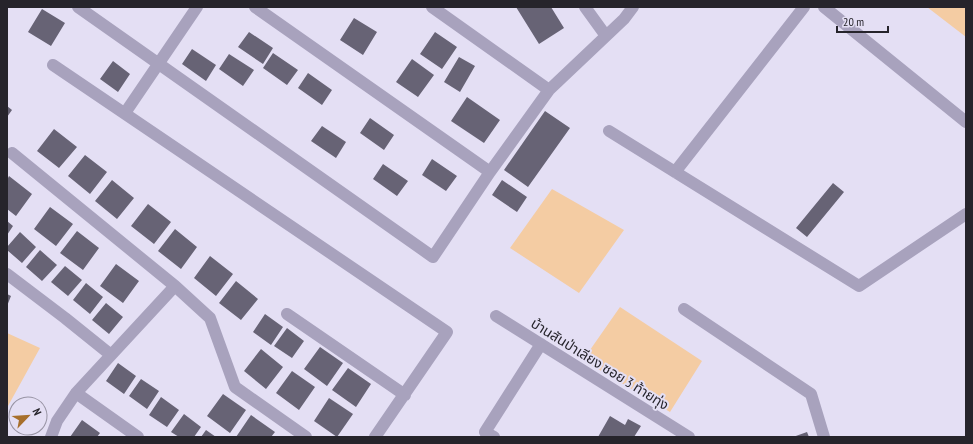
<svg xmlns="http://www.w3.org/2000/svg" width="973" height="444" viewBox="0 0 973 444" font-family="'PT Sans Narrow','Noto Sans Thai',sans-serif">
<rect width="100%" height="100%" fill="#e4dff4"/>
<!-- green -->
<path fill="#f4cca3" d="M 927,7 L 966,7 L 966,37 Z
M 552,189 L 624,230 L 579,293 L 510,248 Z
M 620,307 L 702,361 L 670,412 L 583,360 Z
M 7,333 L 40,348 L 8,406 L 7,405 Z"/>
<!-- building -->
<path fill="#676375" d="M 516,7 L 551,7 L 564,28 L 539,44 Z
M 42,9 L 65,23 L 51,46 L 28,32 Z
M 354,18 L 377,32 L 363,55 L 340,40 Z
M 249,32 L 273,48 L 263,64 L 238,47 Z
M 435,32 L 457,47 L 442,69 L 420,54 Z
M 192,49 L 216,65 L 206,81 L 182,64 Z
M 273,53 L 298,70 L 287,85 L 263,68 Z
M 229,54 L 254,70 L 243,86 L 219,69 Z
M 459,57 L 475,66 L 460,92 L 444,82 Z
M 412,59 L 434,75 L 418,97 L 396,82 Z
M 113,61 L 130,74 L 118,92 L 100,79 Z
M 308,73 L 332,90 L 322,105 L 298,88 Z
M 467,97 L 500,120 L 484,143 L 451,121 Z
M 7,106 L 12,110 L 7,117 Z
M 545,111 L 570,128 L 528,187 L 504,170 Z
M 370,118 L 394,135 L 384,150 L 360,133 Z
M 322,126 L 346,142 L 336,158 L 311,141 Z
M 54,129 L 77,147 L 59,168 L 37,151 Z
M 85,155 L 107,172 L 90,194 L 68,176 Z
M 432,159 L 457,176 L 446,191 L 422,175 Z
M 383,164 L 408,181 L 397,196 L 373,179 Z
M 9,176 L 32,194 L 16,216 L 7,209 L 7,180 Z
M 112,180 L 134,198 L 117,219 L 95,201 Z
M 502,180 L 527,197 L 517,212 L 492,195 Z
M 833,183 L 844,192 L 807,237 L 796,228 Z
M 148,204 L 171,222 L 154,244 L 131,226 Z
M 50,207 L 73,224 L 56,246 L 34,229 Z
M 7,221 L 13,226 L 7,235 Z
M 175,229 L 197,247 L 181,269 L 158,251 Z
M 77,231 L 99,248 L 83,270 L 60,253 Z
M 20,232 L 36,247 L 22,263 L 7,250 L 7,247 Z
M 40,250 L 57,265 L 42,281 L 26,267 Z
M 210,256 L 233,274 L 216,296 L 194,278 Z
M 116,264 L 139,281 L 123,303 L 100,286 Z
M 65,266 L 82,280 L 68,296 L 51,282 Z
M 236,281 L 258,299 L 241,320 L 219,303 Z
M 86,283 L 103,297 L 90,314 L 73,300 Z
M 7,294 L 11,296 L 7,306 Z
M 106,303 L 123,317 L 109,334 L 92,320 Z
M 265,314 L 283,327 L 271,345 L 253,332 Z
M 287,328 L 304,341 L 292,358 L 274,346 Z
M 320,347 L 343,363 L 327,386 L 304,369 Z
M 261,349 L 283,367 L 266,389 L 244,371 Z
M 118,363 L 136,376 L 124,394 L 106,381 Z
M 348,368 L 371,384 L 356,407 L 332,390 Z
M 292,371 L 315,387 L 299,410 L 276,393 Z
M 141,379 L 159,391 L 147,409 L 129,396 Z
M 223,394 L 246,410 L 230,433 L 207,416 Z
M 161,397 L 179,410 L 167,427 L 149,415 Z
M 329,398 L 353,414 L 337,437 L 314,421 Z
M 184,414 L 201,427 L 194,437 L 179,437 L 171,432 Z
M 251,415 L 275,432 L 271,437 L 236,437 Z
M 610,416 L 625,425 L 628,419 L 641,426 L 634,437 L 598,437 Z
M 82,420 L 100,433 L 97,437 L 70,437 Z
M 206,430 L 216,437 L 201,437 Z
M 807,432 L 809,437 L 793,437 Z"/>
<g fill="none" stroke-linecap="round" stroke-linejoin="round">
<!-- minor -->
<path stroke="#a8a2bd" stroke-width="12" d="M 78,7 L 433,257 L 490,172 L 549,90 L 624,19 L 633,7
M 255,7 L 490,172
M 432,7 L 549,90
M 585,7 L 606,36
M 824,7 L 966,122
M 53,65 L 447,332 L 375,437
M 125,113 L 197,7
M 609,131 L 859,286 L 966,214
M 12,153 L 175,286 L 210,318 L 235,387 L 306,437
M 675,172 L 804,7
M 7,274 L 65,318 L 111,355
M 684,309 L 811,394 L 824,437
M 287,314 L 405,395
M 496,316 L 689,437
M 76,393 L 138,437
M 51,437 L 57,421 L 76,393 L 175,286
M 494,437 L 485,432 L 541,344"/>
</g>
<g text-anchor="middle" stroke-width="4" stroke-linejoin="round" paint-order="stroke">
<!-- street labels -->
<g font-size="14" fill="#26242b" stroke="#e4dff4">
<text transform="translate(600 364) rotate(32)" y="5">บ้านสันป่าเลียง ซอย 3 ท้ายทุ่ง</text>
</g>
</g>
<!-- border -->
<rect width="973" height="444" fill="none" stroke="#26242b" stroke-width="16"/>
<!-- north arrow -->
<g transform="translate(28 416) rotate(65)"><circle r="19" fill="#e4dff4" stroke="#9894a4"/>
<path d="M0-3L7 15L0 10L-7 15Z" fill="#a76f2c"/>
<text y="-6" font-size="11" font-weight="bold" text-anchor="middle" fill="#26242b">N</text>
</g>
<!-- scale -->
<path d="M837 26v6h51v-6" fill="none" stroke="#26242b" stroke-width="2"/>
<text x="843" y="26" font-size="12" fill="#26242b" stroke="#e4dff4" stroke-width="3" paint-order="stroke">20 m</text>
</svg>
